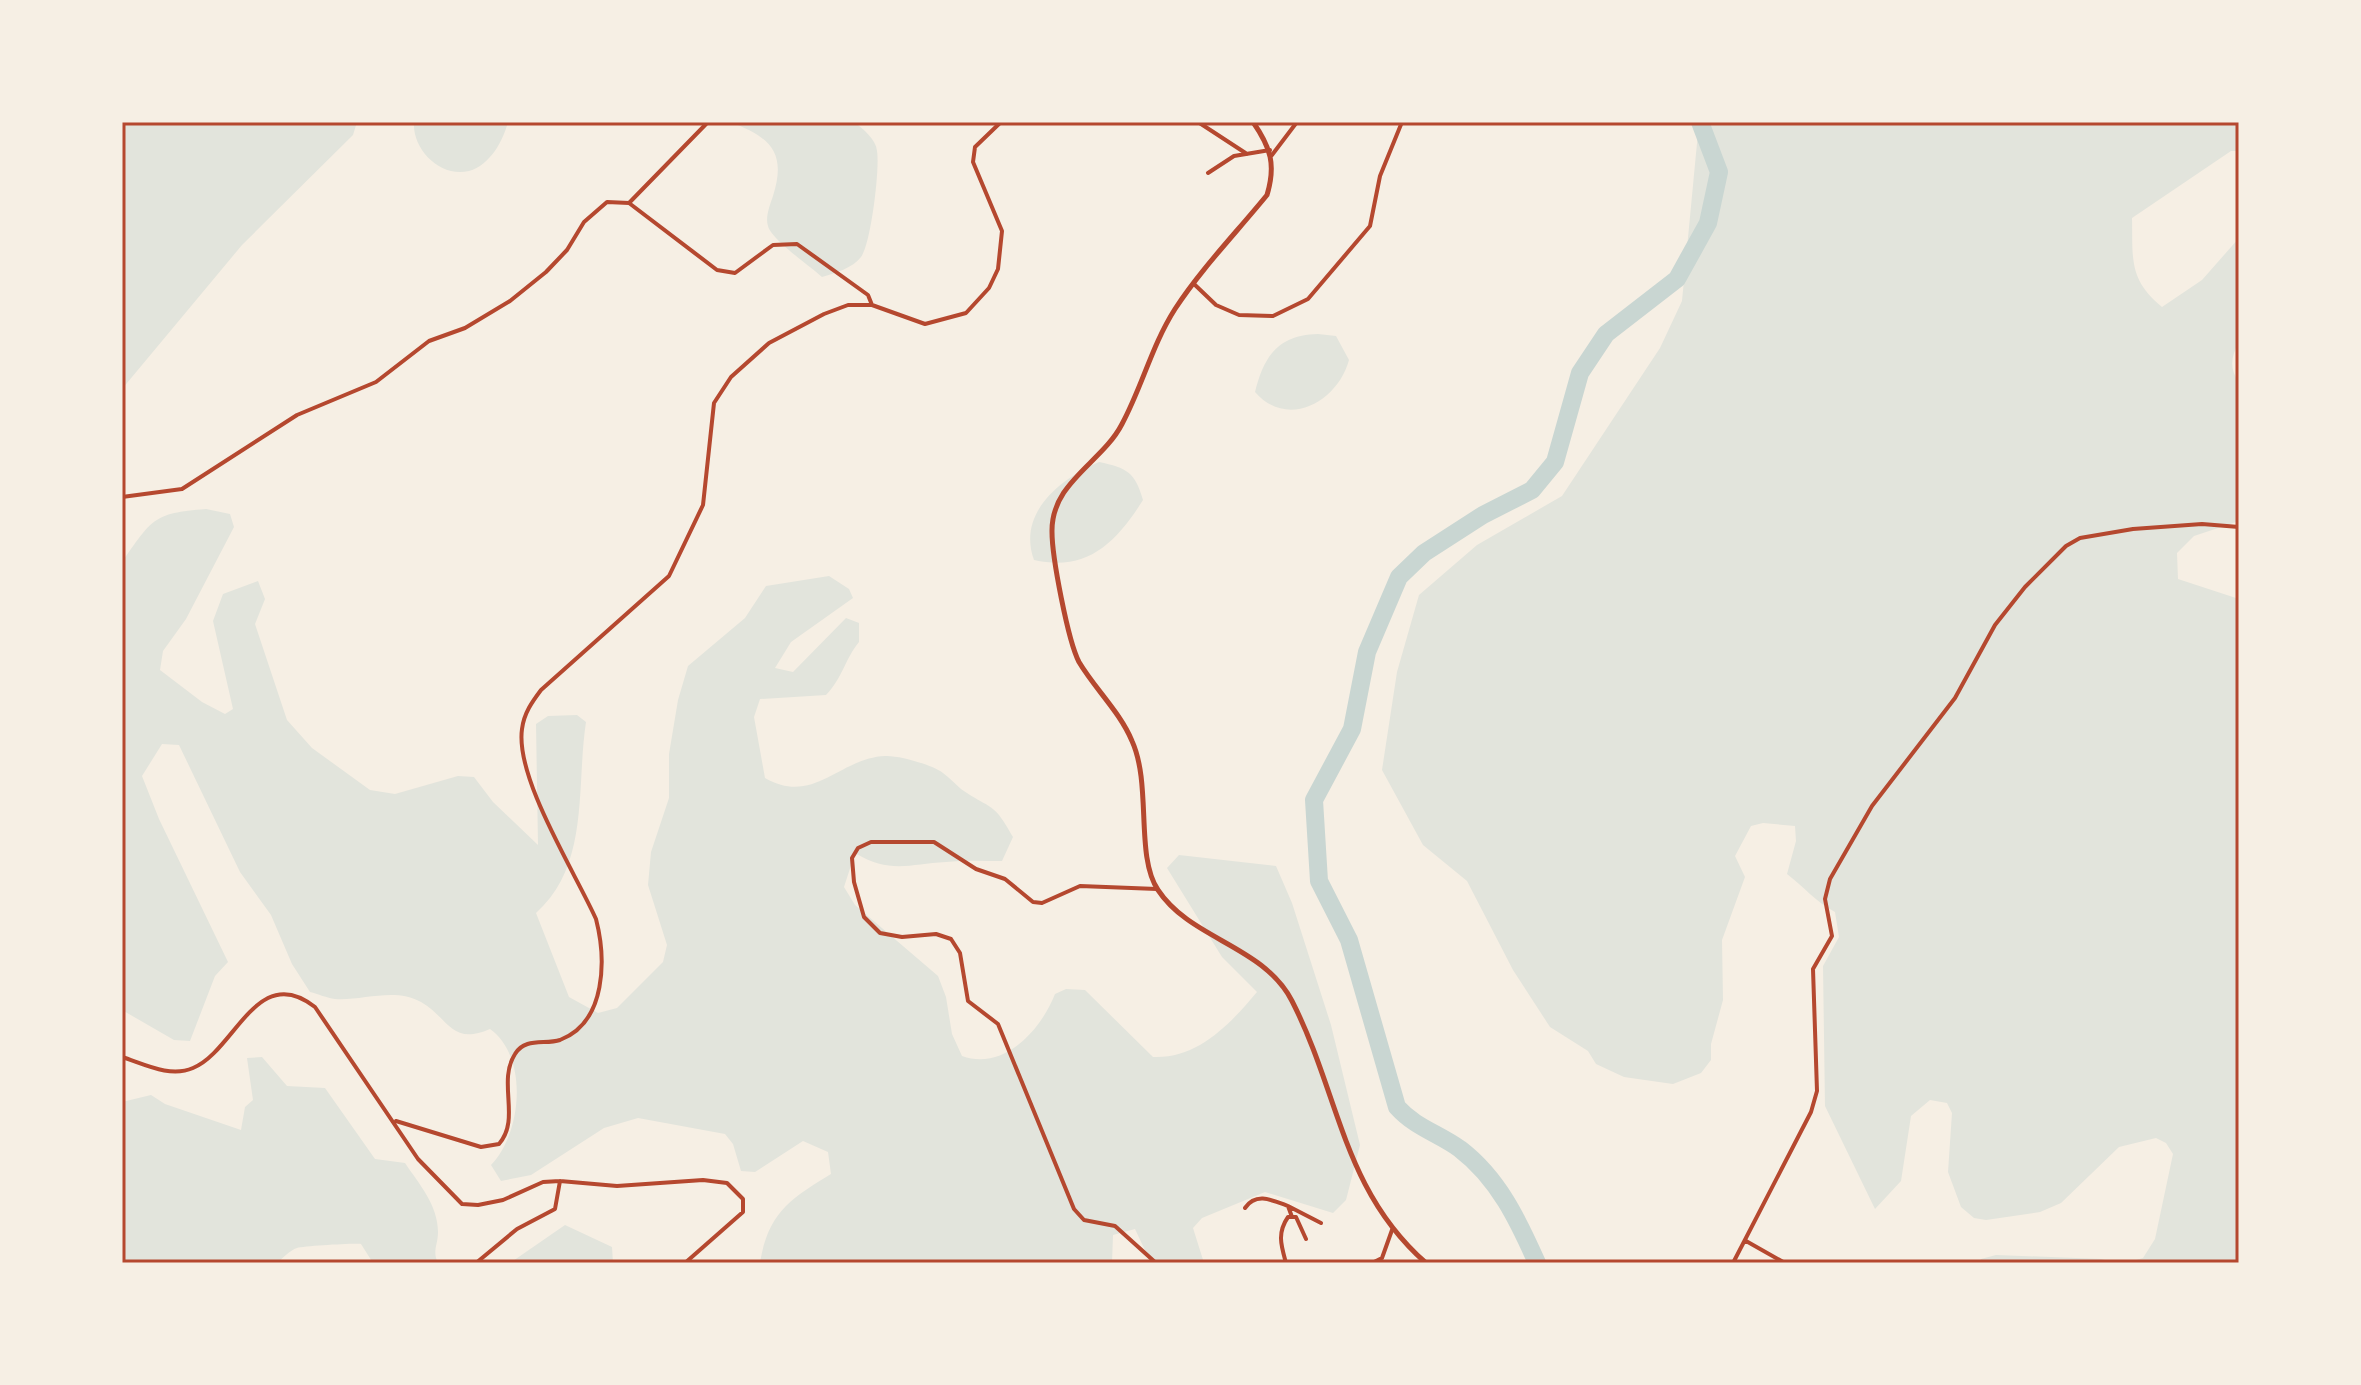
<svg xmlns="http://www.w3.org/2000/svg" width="2361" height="1385" viewBox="0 0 2361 1385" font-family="Montserrat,sans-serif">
<rect width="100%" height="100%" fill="#f6efe4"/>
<!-- green -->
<path fill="#e2e4dc" d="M 122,122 L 357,122 L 353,135 L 242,245 L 122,389 Z
M 414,122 L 508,122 C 503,141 490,165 469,171 C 440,178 412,149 414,122 Z
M 730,122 L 854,122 C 863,129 876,139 877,151 C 880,168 871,244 861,257 C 853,268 835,273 822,277 C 810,266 771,239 768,226 C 765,217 770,205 773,196 C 787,152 770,137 730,122 Z
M 1699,122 L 2239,122 L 2239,151 L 2231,151 L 2132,218 C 2133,258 2128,279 2162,307 L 2202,280 L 2239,238 L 2239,342 C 2231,356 2229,369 2239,382 L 2239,521 L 2194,536 L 2177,553 L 2178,579 L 2239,599 L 2239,1263 L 2126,1263 L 2143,1258 L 2155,1239 L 2173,1154 L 2166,1143 L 2156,1138 L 2119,1147 L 2061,1203 L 2040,1212 L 1986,1220 L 1974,1218 L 1961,1207 L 1948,1172 L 1952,1113 L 1947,1103 L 1930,1100 L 1911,1116 L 1901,1181 L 1875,1209 L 1825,1106 L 1823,966 L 1839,937 L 1835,912 C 1816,902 1804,887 1787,874 L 1796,841 L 1795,826 L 1763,823 L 1751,826 L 1735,856 L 1745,877 L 1722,940 L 1723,1000 L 1711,1044 L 1711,1060 L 1701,1073 L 1673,1084 L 1624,1077 L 1596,1064 L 1588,1051 L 1550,1027 L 1513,970 L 1467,881 L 1423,845 L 1382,770 L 1397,672 L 1419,595 L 1477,545 L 1562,496 L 1660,348 L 1682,301 Z
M 1318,334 L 1336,336 L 1349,360 C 1338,401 1288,430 1255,392 C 1264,356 1278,335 1318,334 Z
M 1099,462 C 1127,468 1135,472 1143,500 C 1116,543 1087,572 1034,560 C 1017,513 1060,479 1099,462 Z
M 206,509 L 230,514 L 234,527 L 186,619 L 163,651 L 160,670 L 202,702 L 225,714 L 233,709 L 213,621 L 223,594 L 258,581 L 265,599 L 255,624 L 287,720 L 312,748 L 370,790 L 395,794 L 458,776 L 474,777 L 493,802 L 538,845 L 536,724 L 548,716 L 577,715 L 586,722 C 576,787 590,865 536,913 L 569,997 L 598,1013 L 617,1008 L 663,962 L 667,945 L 648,885 L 651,852 L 669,798 L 669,754 L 678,700 L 688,666 L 745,618 L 766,586 L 829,576 L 849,589 L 853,598 L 791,642 L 775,668 L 793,672 L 846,618 L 859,623 L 859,642 C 845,659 842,679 826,695 L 760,699 L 754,717 L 765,778 C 814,806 839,758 885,756 C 898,755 933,765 943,773 C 950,778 955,784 961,789 C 993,811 993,801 1013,837 L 1002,861 C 983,861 964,860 946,862 C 909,864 890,874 855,853 L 844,887 L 855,905 L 938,976 L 946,997 L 952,1034 L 962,1056 C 1004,1071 1041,1030 1055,994 L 1066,989 L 1085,990 L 1153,1057 C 1198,1059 1230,1024 1257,992 L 1222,957 L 1167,868 L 1179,855 L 1276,866 L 1292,903 L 1331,1025 L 1360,1145 L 1346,1200 L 1333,1213 L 1265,1192 L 1202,1218 L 1193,1228 L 1204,1263 L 1151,1263 L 1135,1229 L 1113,1235 L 1112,1263 L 760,1263 C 768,1213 790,1199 831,1174 L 828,1152 L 803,1141 L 755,1172 L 741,1171 L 733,1144 L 725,1134 L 638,1118 L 604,1128 L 531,1175 L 501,1181 L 491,1165 C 522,1133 529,1057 490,1029 C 451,1046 449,1018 421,1002 C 395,987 362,1001 335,999 C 327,998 318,994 310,992 L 292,964 L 271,915 L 240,872 L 179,745 L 162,744 L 142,776 L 159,819 L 228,962 L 215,976 L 190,1041 L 174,1040 L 122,1010 L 122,562 C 152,520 152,513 206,509 Z
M 262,1057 L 287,1086 L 325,1088 L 375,1159 L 405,1163 C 419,1184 438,1205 438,1232 C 438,1245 432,1251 438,1263 L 373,1263 L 361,1244 C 354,1243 304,1246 297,1248 C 290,1250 282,1259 277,1263 L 122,1263 L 122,1102 L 151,1095 L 165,1104 L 241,1130 L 245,1107 L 253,1100 L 247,1058 Z
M 565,1225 L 612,1247 L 613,1263 L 510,1263 Z
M 1996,1255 L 2101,1259 L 2117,1263 L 1979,1263 L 1981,1259 Z"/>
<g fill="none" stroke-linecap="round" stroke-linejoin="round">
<!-- river -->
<path stroke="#c9d6d2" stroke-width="18" d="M 1537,1263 C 1518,1220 1498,1178 1460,1149 C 1438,1133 1416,1128 1397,1107 L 1349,940 L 1319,881 L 1314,800 L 1352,729 L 1367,652 L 1399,577 L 1424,553 L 1483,515 L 1532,490 L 1555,462 L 1580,373 L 1606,334 L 1677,279 L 1708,223 L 1719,172 L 1700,122"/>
<!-- minor -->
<path stroke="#b5482f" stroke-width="4" d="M 1198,122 L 1247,154
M 1272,155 L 1297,122
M 1208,173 L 1234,156 L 1270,150
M 629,203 L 708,122
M 1194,284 L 1216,305 L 1239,315 L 1273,316 L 1308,299 L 1370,226 L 1380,176 L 1402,122
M 122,497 L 182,489 L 297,415 L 376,382 L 429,341 L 465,328 L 510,301 L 546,272 L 567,250 L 584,222 L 607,202 L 629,203 L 717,270 L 735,273 L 773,245 L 797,244 L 868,295 L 872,305
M 122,1057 C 144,1064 170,1078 193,1068 C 235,1051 257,961 315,1007 L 418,1159 L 462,1204 L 478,1205 L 503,1200 L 543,1182 L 560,1181 L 617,1186 L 703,1180 L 727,1183 L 743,1199 L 743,1212 L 685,1263
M 396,1121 L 481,1147 L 499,1144 C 521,1119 497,1082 515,1054 C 525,1037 545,1045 560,1040 C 607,1022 606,958 596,919 C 575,872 515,778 522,729 C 524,713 532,702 541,690 L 669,576 L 703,505 L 714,403 L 731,377 L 769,343 L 824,314 L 848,305 L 872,305 L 925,324 L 966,313 L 989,288 L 998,269 L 1002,231 L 973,162 L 975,147 L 1001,122
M 1288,1206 L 1321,1223
M 1245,1208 C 1256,1192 1272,1200 1288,1206 L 1292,1217
M 1746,1241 L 1785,1263
M 476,1263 L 517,1229 L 555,1209 L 560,1181
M 1156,1263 L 1115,1226 L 1084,1220 L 1074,1209 L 998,1024 L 968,1001 L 960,953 L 951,939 L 936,934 L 902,937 L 880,933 L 864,917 L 854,882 L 852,858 L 858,848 L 871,842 L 934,842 L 976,869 L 1005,879 L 1033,902 L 1042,903 L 1080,886 L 1157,889
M 1286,1263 C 1281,1245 1277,1233 1288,1217 L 1296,1217 L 1306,1239
M 1372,1263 L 1382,1258 L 1392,1230
M 1733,1263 L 1811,1112 L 1817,1091 L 1813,969 L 1832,936 L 1825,899 L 1830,879 L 1872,806 L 1955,698 L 1995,625 L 2025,587 L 2066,546 L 2080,538 L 2133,529 L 2202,524 L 2239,527"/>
<!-- tertiary -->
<path stroke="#b5482f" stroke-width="5" d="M 1253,122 C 1271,148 1276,165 1267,195 C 1236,233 1201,269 1175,309 C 1152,345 1142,387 1122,424 C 1102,463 1051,482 1052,532 C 1052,557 1068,641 1079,662 C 1095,689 1120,712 1132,741 C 1152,785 1135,856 1158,890 C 1191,940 1263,945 1292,1001 C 1340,1095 1342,1189 1426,1263"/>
</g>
<!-- border -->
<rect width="2361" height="1385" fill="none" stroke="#f6efe4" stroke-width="248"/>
<rect x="124" y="124" width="2113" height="1137" fill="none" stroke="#b5482f" stroke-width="3"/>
</svg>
